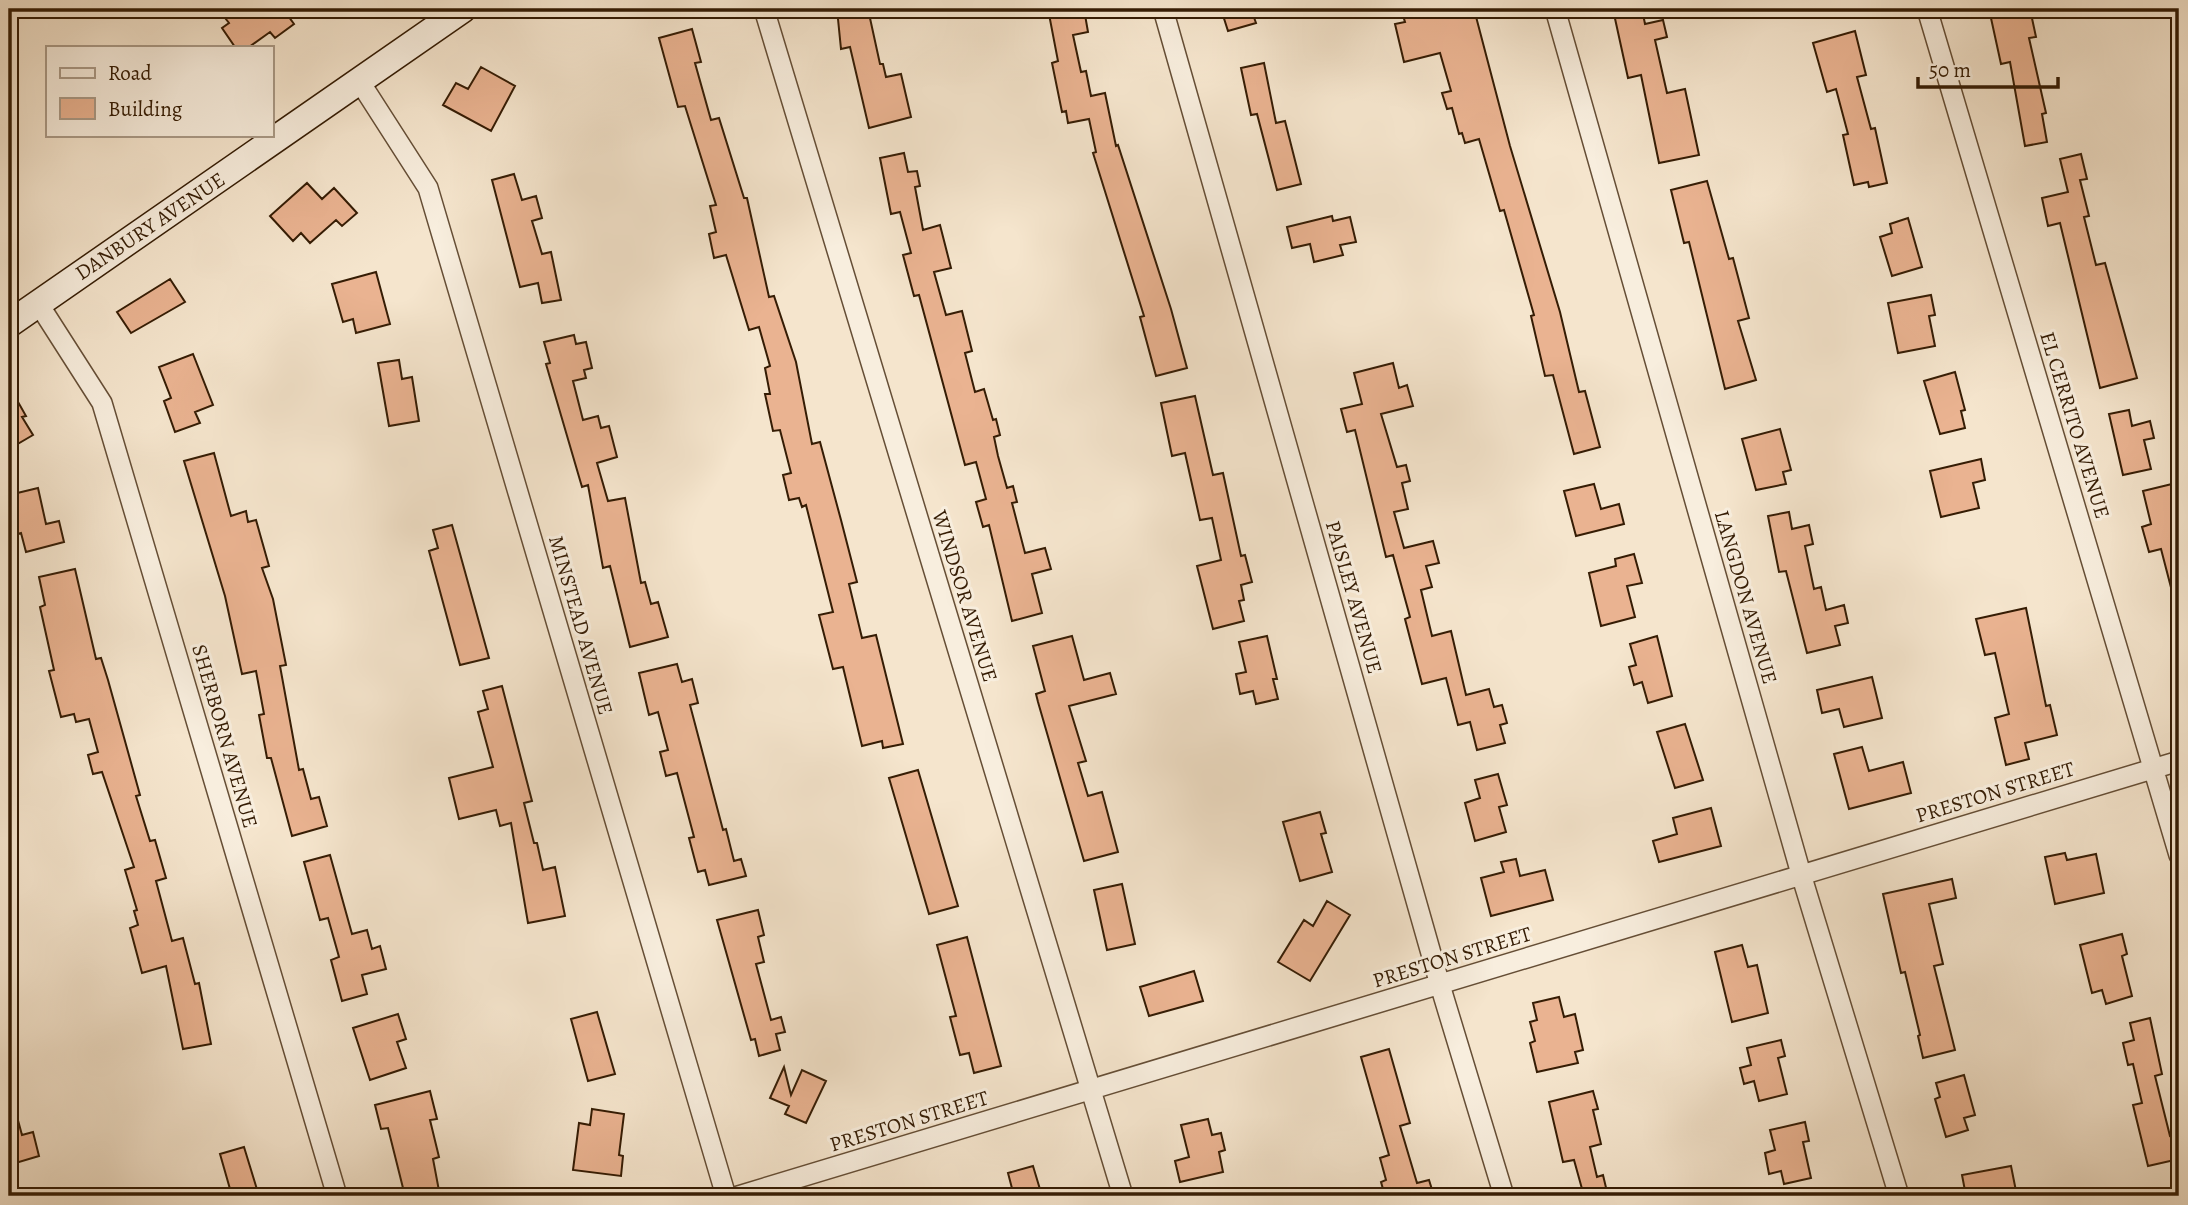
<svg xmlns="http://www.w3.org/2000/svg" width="2188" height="1205" viewBox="0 0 2188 1205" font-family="Alegreya,serif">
<rect width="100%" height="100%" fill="#f5e5cd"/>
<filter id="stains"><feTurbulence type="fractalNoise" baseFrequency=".00286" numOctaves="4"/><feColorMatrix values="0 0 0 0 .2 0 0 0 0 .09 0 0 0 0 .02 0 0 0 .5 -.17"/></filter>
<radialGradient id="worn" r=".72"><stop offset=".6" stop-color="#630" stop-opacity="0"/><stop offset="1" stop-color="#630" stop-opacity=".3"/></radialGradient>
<!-- building -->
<path fill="#eab391" stroke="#351c04" stroke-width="2" d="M 218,9 L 283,9 L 294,24 L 275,38 L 270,32 L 249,47 L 235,47 L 222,28 L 229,23 Z
M 837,9 L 868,9 L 880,64 L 883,64 L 886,77 L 901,74 L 911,117 L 869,128 L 850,47 L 841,49 Z
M 1048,9 L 1084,9 L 1088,32 L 1073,35 L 1081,72 L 1086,71 L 1091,96 L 1105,93 L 1116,146 L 1118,145 L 1171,309 L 1187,368 L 1156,376 L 1140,317 L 1144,316 L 1093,153 L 1096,152 L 1089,119 L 1068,123 L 1066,111 L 1062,112 L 1052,63 L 1058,61 Z
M 1221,9 L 1251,9 L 1256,23 L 1228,31 Z
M 1401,9 L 1474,9 L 1510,146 L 1560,312 L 1579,392 L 1585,391 L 1600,447 L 1574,454 L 1553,375 L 1545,376 L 1531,316 L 1534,315 L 1504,210 L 1500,211 L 1479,139 L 1465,143 L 1462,133 L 1459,134 L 1452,108 L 1447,109 L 1442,93 L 1451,91 L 1440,53 L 1404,62 L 1395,24 L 1405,22 Z
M 1642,9 L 1645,24 L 1663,20 L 1667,37 L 1655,40 L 1667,93 L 1685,89 L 1699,155 L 1659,163 L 1641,75 L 1628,78 L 1614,14 Z
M 1989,9 L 2030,9 L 2036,37 L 2029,38 L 2046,113 L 2042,114 L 2047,142 L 2025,146 L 2010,62 L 2001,64 Z
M 692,29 L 701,62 L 695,63 L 711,120 L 719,118 L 744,198 L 747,198 L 769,297 L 774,296 L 796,362 L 812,444 L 820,442 L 841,520 L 857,582 L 849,584 L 862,638 L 876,635 L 903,744 L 883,748 L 882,741 L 862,746 L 843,667 L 833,669 L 819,615 L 833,612 L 806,505 L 802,507 L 799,498 L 789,500 L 783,475 L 791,473 L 780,430 L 773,431 L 765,394 L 770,394 L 765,368 L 770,366 L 759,327 L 749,330 L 726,255 L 714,258 L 709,234 L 716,232 L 710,206 L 716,205 L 685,106 L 678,107 L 659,38 Z
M 1855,31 L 1866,75 L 1857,77 L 1871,129 L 1875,128 L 1887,183 L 1869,187 L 1868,182 L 1854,185 L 1843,135 L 1848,134 L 1836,89 L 1827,92 L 1813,43 Z
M 1264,63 L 1276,123 L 1285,121 L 1301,184 L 1277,190 L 1257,114 L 1251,115 L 1241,68 Z
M 481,67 L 515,86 L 491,131 L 443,105 L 456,83 L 468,89 Z
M 904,153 L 908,172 L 917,171 L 920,186 L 915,187 L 923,230 L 940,225 L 951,268 L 934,272 L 946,315 L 962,311 L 972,351 L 965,353 L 975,392 L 984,389 L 993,420 L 996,419 L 1000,435 L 994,437 L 998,456 L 1007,488 L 1013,486 L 1017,502 L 1012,503 L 1025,553 L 1045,548 L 1051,569 L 1032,574 L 1042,613 L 1012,621 L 989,525 L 983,527 L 976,502 L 986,499 L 976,462 L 965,465 L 919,295 L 914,296 L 903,255 L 911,253 L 900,212 L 891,214 L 880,158 Z
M 2081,154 L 2087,179 L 2080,180 L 2089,216 L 2084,217 L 2096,265 L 2105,263 L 2137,378 L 2100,388 L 2060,223 L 2048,226 L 2042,198 L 2068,192 L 2060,159 Z
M 514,174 L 522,200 L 536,196 L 542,218 L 532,221 L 542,254 L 551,252 L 561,300 L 542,303 L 538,283 L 520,287 L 492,180 Z
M 1707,181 L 1729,259 L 1733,258 L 1749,318 L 1738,321 L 1756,380 L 1725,389 L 1689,242 L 1684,243 L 1671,190 Z
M 307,183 L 322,199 L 334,188 L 357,213 L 342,226 L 336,220 L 310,243 L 301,233 L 293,241 L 270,216 Z
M 1332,216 L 1333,221 L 1350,217 L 1356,242 L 1340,245 L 1343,255 L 1314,262 L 1310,244 L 1292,248 L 1287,227 Z
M 1908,218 L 1922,267 L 1892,276 L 1880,237 L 1892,233 L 1890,224 Z
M 376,272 L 390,324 L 356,333 L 353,319 L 343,322 L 332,284 Z
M 170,279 L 185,302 L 131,333 L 117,312 Z
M 1931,295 L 1935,315 L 1929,316 L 1935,346 L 1898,353 L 1888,303 Z
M 574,335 L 576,344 L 586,342 L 592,368 L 584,370 L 586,378 L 573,381 L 583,420 L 598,416 L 601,428 L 609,426 L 617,457 L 597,463 L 608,501 L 625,498 L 641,583 L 645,582 L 651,604 L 658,602 L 668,637 L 630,647 L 610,566 L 603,568 L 588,485 L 582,487 L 546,364 L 550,363 L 544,342 Z
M 193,354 L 213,405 L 195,412 L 200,423 L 175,432 L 164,401 L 171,398 L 159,367 Z
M 399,360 L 402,379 L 412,377 L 419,421 L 389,426 L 378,363 Z
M 1393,363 L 1399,388 L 1407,385 L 1413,406 L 1381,414 L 1397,467 L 1406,465 L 1410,481 L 1402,483 L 1408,509 L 1394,512 L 1404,548 L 1433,541 L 1439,563 L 1426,566 L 1432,587 L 1421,590 L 1432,636 L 1451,631 L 1466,695 L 1489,689 L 1494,707 L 1502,705 L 1507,723 L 1500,725 L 1505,743 L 1477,750 L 1470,722 L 1458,725 L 1446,678 L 1422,684 L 1405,619 L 1410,617 L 1393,555 L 1386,557 L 1355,430 L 1347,432 L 1341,409 L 1362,404 L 1354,373 Z
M 1955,372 L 1965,410 L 1961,411 L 1965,428 L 1940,434 L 1924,381 Z
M 9,386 L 26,416 L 22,417 L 33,435 L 9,449 Z
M 1195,396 L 1213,475 L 1223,473 L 1241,556 L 1245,555 L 1252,582 L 1241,585 L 1244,600 L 1239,601 L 1244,621 L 1213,629 L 1197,566 L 1221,560 L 1212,518 L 1200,520 L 1185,453 L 1172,456 L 1161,403 Z
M 2129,410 L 2132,426 L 2150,421 L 2154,438 L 2144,440 L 2151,469 L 2123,475 L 2109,414 Z
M 1780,429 L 1791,470 L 1783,472 L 1786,484 L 1756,490 L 1742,439 Z
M 214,453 L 231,516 L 246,511 L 248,522 L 256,520 L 269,566 L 262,568 L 273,599 L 286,665 L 280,666 L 299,770 L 303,769 L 311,799 L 319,797 L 327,826 L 292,836 L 271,758 L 267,758 L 259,715 L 264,714 L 256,671 L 242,674 L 225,596 L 184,461 Z
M 1981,459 L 1985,480 L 1973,483 L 1979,508 L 1941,517 L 1930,471 Z
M 1594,484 L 1601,509 L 1619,504 L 1624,524 L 1576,536 L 1564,491 Z
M 2172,484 L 2179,512 L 2179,598 L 2174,599 L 2161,549 L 2149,552 L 2142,527 L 2151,524 L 2143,491 Z
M 38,488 L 46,524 L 59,521 L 64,542 L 26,552 L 21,533 L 14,535 L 9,518 L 15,517 L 9,495 Z
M 1789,512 L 1792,529 L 1809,525 L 1813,544 L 1805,546 L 1814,589 L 1821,587 L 1826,610 L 1844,605 L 1848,623 L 1835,626 L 1840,645 L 1807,653 L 1786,571 L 1779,572 L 1768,516 Z
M 452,525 L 489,658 L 460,665 L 429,551 L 438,548 L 433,530 Z
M 1634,554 L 1642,583 L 1627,586 L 1635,617 L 1601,626 L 1589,573 L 1616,566 L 1615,559 Z
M 75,569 L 96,659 L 101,658 L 108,680 L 140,795 L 136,796 L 150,841 L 155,840 L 166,878 L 156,881 L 172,941 L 183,938 L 195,984 L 199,983 L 211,1044 L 183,1049 L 166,966 L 142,973 L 130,928 L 138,925 L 134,911 L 137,910 L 125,870 L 134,867 L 102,772 L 93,774 L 88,755 L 98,752 L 89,719 L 76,722 L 74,714 L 61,717 L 49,671 L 54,670 L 40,607 L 45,605 L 39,577 Z
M 2026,608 L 2046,706 L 2050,705 L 2057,735 L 2025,743 L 2029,759 L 2006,765 L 1995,718 L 2009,714 L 1995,653 L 1985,655 L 1976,619 Z
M 1072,636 L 1084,680 L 1110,673 L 1116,694 L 1069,706 L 1086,761 L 1078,763 L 1088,796 L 1102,792 L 1118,852 L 1084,861 L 1038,702 L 1036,694 L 1045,691 L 1033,646 Z
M 1267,636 L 1277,679 L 1273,679 L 1278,699 L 1256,704 L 1253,691 L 1240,694 L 1236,674 L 1246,672 L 1239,642 Z
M 1657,636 L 1672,696 L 1648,703 L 1642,682 L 1634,685 L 1629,667 L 1636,665 L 1630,644 Z
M 677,664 L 682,682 L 692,679 L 698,703 L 690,705 L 723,830 L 726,829 L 734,861 L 741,859 L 746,876 L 709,885 L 705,870 L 698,872 L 689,838 L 694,837 L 677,773 L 666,776 L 660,752 L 668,750 L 658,712 L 649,715 L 639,673 Z
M 1872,677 L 1882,718 L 1844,727 L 1839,709 L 1822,713 L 1817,690 Z
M 502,686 L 532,801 L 524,803 L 534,843 L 537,843 L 543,870 L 555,867 L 565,916 L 528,923 L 511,823 L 500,826 L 496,810 L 459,819 L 449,778 L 493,767 L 478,712 L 488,709 L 483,691 Z
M 1685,724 L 1703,780 L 1675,788 L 1657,732 Z
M 1862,747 L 1869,771 L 1903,762 L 1911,793 L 1849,809 L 1834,754 Z
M 918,770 L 958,906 L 929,914 L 889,778 Z
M 1498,774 L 1507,805 L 1499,807 L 1506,832 L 1475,841 L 1465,803 L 1480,798 L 1475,780 Z
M 1711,808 L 1721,846 L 1659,862 L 1653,841 L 1677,834 L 1673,818 Z
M 1320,812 L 1326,833 L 1321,834 L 1332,872 L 1300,881 L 1283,822 Z
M 2065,853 L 2067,860 L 2096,854 L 2104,893 L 2055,904 L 2045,857 Z
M 330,855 L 352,934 L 367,930 L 372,949 L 380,946 L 386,969 L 362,975 L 367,994 L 342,1001 L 331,960 L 339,957 L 328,918 L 320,920 L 304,862 Z
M 1516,859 L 1520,876 L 1545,870 L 1553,900 L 1491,916 L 1481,878 L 1504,872 L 1501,862 Z
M 1952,879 L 1956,898 L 1929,904 L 1943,964 L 1934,966 L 1955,1050 L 1923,1058 L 1918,1036 L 1920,1035 L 1905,972 L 1901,973 L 1883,894 Z
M 1122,884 L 1135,944 L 1107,950 L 1094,890 Z
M 1327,901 L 1350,915 L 1310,981 L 1278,962 L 1304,920 L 1313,926 Z
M 758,910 L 764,935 L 758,937 L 764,962 L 756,964 L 771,1020 L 781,1017 L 785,1032 L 776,1034 L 780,1050 L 759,1056 L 755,1039 L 751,1040 L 717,920 Z
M 2122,934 L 2127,954 L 2122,956 L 2132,996 L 2106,1004 L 2102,990 L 2092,993 L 2080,945 Z
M 967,937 L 1001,1066 L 974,1073 L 969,1053 L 960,1055 L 950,1017 L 956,1016 L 937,945 Z
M 1742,945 L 1748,967 L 1757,965 L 1768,1013 L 1732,1022 L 1715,952 Z
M 1194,971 L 1203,1001 L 1149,1016 L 1140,987 Z
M 1559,997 L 1564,1017 L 1575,1014 L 1583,1050 L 1575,1052 L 1578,1063 L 1537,1072 L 1530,1043 L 1535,1041 L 1530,1022 L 1537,1020 L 1533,1003 Z
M 597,1012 L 615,1074 L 588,1081 L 571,1019 Z
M 398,1014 L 406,1039 L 397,1042 L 406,1068 L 370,1080 L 353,1028 Z
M 2150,1018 L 2162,1074 L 2155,1076 L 2170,1136 L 2179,1134 L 2179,1159 L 2148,1166 L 2133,1105 L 2142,1103 L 2133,1064 L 2128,1065 L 2123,1043 L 2134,1040 L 2130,1023 Z
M 1781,1040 L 1785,1056 L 1778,1058 L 1787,1094 L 1759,1101 L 1754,1081 L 1744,1084 L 1740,1068 L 1751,1065 L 1747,1048 Z
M 1389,1049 L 1410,1123 L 1400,1126 L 1417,1183 L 1429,1180 L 1434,1196 L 1385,1196 L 1381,1182 L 1386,1180 L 1380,1158 L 1389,1155 L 1361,1057 Z
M 784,1067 L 791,1095 L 802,1070 L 826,1081 L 806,1123 L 785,1114 L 789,1106 L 770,1098 Z
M 1964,1075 L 1975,1115 L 1964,1118 L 1968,1130 L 1946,1137 L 1935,1099 L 1940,1097 L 1936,1083 Z
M 430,1091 L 437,1119 L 430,1120 L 439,1157 L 433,1159 L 440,1196 L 405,1196 L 388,1128 L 381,1129 L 375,1105 Z
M 1593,1091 L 1598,1109 L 1593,1110 L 1601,1144 L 1590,1147 L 1597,1177 L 1603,1175 L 1608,1196 L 1584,1196 L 1574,1160 L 1563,1162 L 1549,1102 Z
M 13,1102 L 22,1135 L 33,1132 L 39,1156 L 9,1165 L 9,1103 Z
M 592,1109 L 624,1114 L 619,1155 L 623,1156 L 621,1176 L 573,1170 L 579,1123 L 590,1125 Z
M 1208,1119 L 1212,1135 L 1221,1133 L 1225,1150 L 1219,1152 L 1223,1172 L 1180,1182 L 1175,1161 L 1189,1157 L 1181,1125 Z
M 1805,1122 L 1809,1141 L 1803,1142 L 1811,1178 L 1784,1184 L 1781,1171 L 1769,1174 L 1765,1153 L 1775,1150 L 1770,1130 Z
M 244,1147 L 259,1196 L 232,1196 L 220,1154 Z
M 1033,1166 L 1042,1196 L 1014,1196 L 1008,1173 Z
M 2011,1166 L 2017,1196 L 1966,1196 L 1962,1175 Z"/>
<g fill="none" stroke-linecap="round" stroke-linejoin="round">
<defs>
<path id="street" d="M 764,9 L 1123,1196
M 1163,9 L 1440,985 L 1504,1196
M 1555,9 L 1801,874 L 1899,1196
M 1927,9 L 2179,855
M 360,82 L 428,188 L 726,1196
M 38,303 L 102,403 L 337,1196
M 738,1196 L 2179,761"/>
<path id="secondary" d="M 9,324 L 463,9"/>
</defs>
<!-- street casing -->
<use href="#street" stroke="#654e36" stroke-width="22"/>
<!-- secondary casing -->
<use href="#secondary" stroke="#351c04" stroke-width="29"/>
<!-- street -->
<use href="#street" stroke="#f8eede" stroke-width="19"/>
<!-- secondary -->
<use href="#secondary" stroke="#f8eede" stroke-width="26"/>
</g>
<g text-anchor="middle" stroke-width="6" stroke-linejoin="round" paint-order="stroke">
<!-- street labels -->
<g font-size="21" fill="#351c04" stroke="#f8eede">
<text transform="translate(150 226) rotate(-34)" y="7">DANBURY AVENUE</text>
<text transform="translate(2075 425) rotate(73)" y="7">EL CERRITO AVENUE</text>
<text transform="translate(965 596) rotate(73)" y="7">WINDSOR AVENUE</text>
<text transform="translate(1354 597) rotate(74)" y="7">PAISLEY AVENUE</text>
<text transform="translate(1746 597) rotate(74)" y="7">LANGDON AVENUE</text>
<text transform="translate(581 625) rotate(74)" y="7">MINSTEAD AVENUE</text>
<text transform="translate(225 736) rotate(74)" y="7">SHERBORN AVENUE</text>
<text transform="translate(1995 792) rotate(-17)" y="7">PRESTON STREET</text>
<text transform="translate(1452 957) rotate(-17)" y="7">PRESTON STREET</text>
<text transform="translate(909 1121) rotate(-17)" y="7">PRESTON STREET</text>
</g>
</g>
<!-- margin -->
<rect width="2188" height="1205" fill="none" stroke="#f5e5cd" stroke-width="35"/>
<rect x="10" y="10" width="2167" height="1184" fill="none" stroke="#351c04" stroke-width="3.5"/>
<rect x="18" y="18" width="2153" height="1170" fill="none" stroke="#351c04" stroke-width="2"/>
<!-- legend -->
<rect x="46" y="46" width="228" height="91" fill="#f8eede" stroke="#aa9a87" stroke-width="2"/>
<rect x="60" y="68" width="35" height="10" fill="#f8eede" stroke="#aa9a87" stroke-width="2"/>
<text x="108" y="80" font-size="21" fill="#351c04">Road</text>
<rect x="60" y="98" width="35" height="21" fill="#eab391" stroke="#aa9a87" stroke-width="2"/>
<text x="108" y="116" font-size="21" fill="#351c04">Building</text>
<!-- scale -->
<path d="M1918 77v10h140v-10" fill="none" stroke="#351c04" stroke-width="3.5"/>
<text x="1929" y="77" font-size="21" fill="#351c04" stroke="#f8eede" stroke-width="5" paint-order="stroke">50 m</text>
<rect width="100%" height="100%" filter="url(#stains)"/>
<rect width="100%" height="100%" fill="url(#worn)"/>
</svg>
